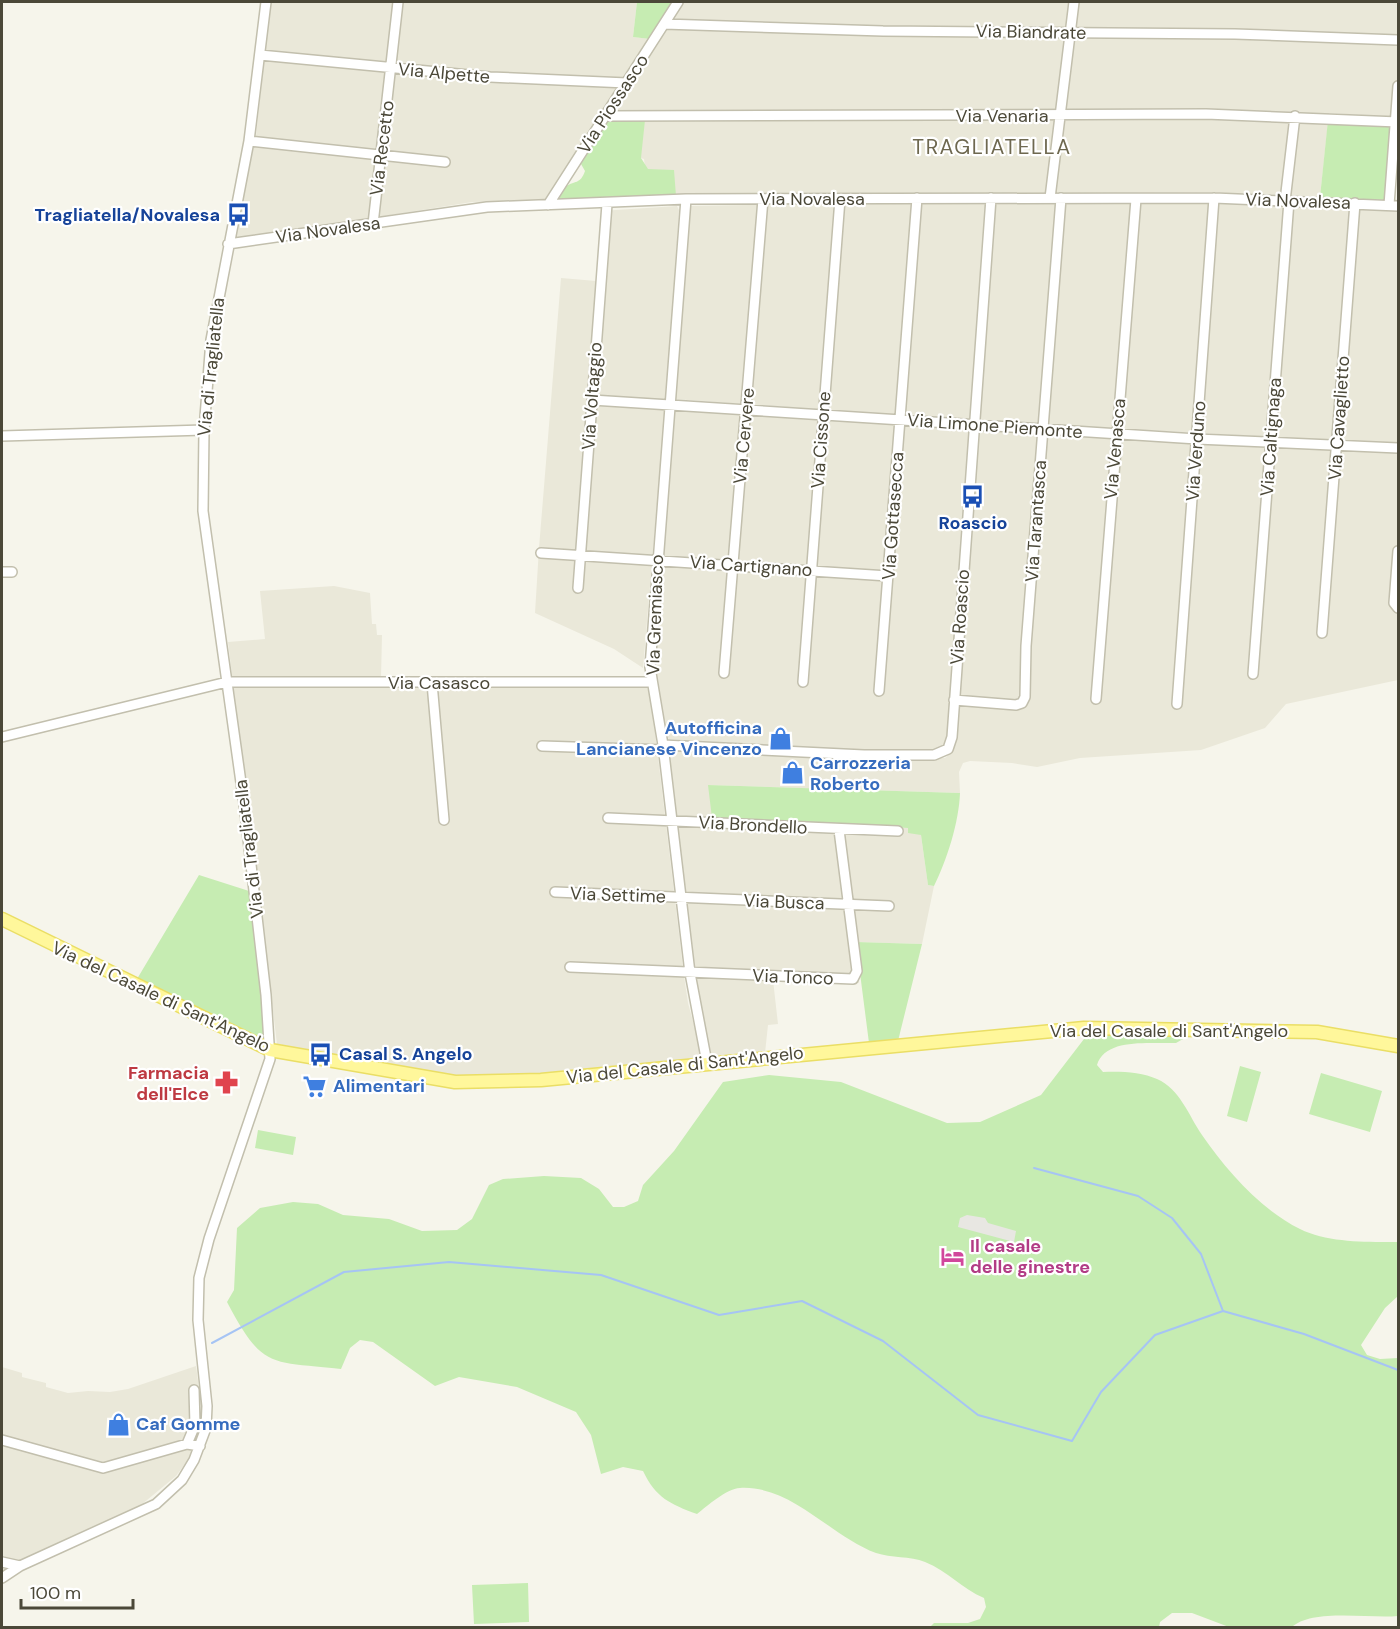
<svg xmlns="http://www.w3.org/2000/svg" width="1400" height="1629" viewBox="0 0 1400 1629" font-family="'DM Sans',sans-serif">
<rect width="100%" height="100%" fill="#f6f5eb"/>
<!-- residential -->
<path fill="#eae8d9" d="M 270,2 L 637,2 L 633,37 L 650,39 L 547,200 L 472,202 L 234,240 L 256,136 Z
M 683,2 L 1398,2 L 1398,117 L 1329,113 L 1320,197 L 1207,192 L 676,196 L 645,167 L 644,159 L 641,158 L 614,109 Z
M 983,201 L 1209,202 L 1398,210 L 1398,444 L 969,420 L 674,399 L 690,206 Z
M 677,206 L 679,210 L 671,339 L 643,668 L 614,649 L 535,613 L 539,548 L 561,278 L 596,281 L 601,211 Z
M 674,409 L 969,428 L 948,736 L 941,749 L 871,752 L 669,739 L 666,736 L 658,679 L 653,675 Z
M 978,429 L 1398,453 L 1398,680 L 1286,704 L 1265,728 L 1201,750 L 1080,758 L 1037,767 L 1012,763 L 970,761 L 963,763 L 959,772 L 960,793 L 708,785 L 812,824 L 908,828 L 921,835 L 928,885 L 934,886 L 922,944 L 856,942 L 859,983 L 773,980 L 778,1024 L 768,1025 L 765,1053 L 717,1058 L 711,1053 L 700,1010 L 669,750 L 945,758 L 952,752 L 956,728 Z
M 334,586 L 370,593 L 372,624 L 376,624 L 377,635 L 382,635 L 381,678 L 643,677 L 651,698 L 684,976 L 688,1003 L 700,1047 L 699,1056 L 693,1060 L 493,1079 L 460,1078 L 277,1044 L 228,642 L 265,639 L 260,591 Z
M 196,1366 L 202,1411 L 200,1431 L 188,1460 L 176,1476 L 141,1505 L 49,1547 L 2,1572 L 2,1367 L 22,1373 L 22,1377 L 46,1383 L 46,1387 L 68,1393 L 88,1391 L 110,1392 L 128,1389 Z"/>
<!-- green -->
<path fill="#c6ecb2" d="M 637,2 L 671,3 L 650,39 L 633,37 Z
M 645,120 L 641,158 L 648,169 L 674,170 L 676,196 L 560,201 L 560,194 L 565,187 C 575,180 580,185 585,171 L 581,164 L 606,122 Z
M 1328,120 L 1392,126 L 1384,200 L 1320,197 Z
M 708,785 L 960,793 C 959,822 947,860 934,886 L 928,885 L 921,835 L 908,833 L 908,828 L 712,818 Z
M 199,875 L 249,891 L 266,1031 L 263,1039 L 137,979 Z
M 856,942 L 922,944 L 898,1041 L 869,1043 Z
M 1111,1034 L 1183,1034 L 1183,1039 L 1176,1043 C 1152,1044 1105,1037 1097,1065 L 1103,1072 C 1119,1071 1142,1072 1157,1079 C 1180,1089 1189,1116 1202,1135 C 1227,1171 1260,1209 1300,1229 C 1328,1243 1368,1242 1398,1242 L 1398,1296 L 1385,1308 L 1361,1345 L 1367,1355 L 1380,1359 L 1398,1358 L 1398,1616 C 1370,1619 1311,1608 1291,1628 L 1229,1627 L 1192,1613 L 1172,1613 L 1160,1622 L 1159,1627 L 930,1627 L 934,1623 L 968,1623 L 980,1619 L 986,1607 L 984,1598 C 962,1589 948,1571 925,1562 C 910,1556 891,1558 876,1553 C 830,1536 792,1485 740,1488 C 726,1489 707,1506 697,1514 C 670,1504 656,1498 643,1471 L 623,1467 L 601,1474 L 591,1435 L 576,1412 L 517,1387 L 459,1377 L 435,1386 L 373,1342 L 360,1340 L 350,1348 L 341,1369 C 269,1361 263,1370 227,1302 L 234,1290 L 237,1228 L 260,1208 L 293,1202 L 318,1204 L 343,1215 L 389,1219 L 422,1231 L 457,1230 L 472,1219 L 489,1185 L 503,1179 L 544,1176 L 581,1178 L 599,1189 L 613,1207 L 624,1207 L 638,1201 L 643,1185 L 674,1151 L 723,1082 L 769,1075 L 841,1082 L 947,1123 L 980,1122 L 1041,1095 L 1084,1039 Z
M 1240,1066 L 1261,1072 L 1247,1122 L 1227,1116 Z
M 1321,1073 L 1382,1091 L 1370,1132 L 1309,1114 Z
M 258,1130 L 296,1137 L 293,1155 L 255,1148 Z
M 528,1583 L 529,1622 L 474,1624 L 472,1585 Z"/>
<!-- parking -->
<path fill="#e8e7e2" d="M 967,1215 L 985,1218 L 988,1223 L 1016,1231 L 1014,1242 L 958,1227 L 960,1218 Z"/>
<g fill="none" stroke-linecap="round" stroke-linejoin="round">
<!-- stream -->
<path stroke="#a6c4f4" stroke-width="2" d="M 1034,1168 L 1138,1196 L 1172,1218 L 1201,1254 L 1223,1311
M 212,1343 L 344,1272 L 449,1262 L 601,1275 L 719,1315 L 802,1301 L 883,1341 L 978,1415 L 1072,1441 L 1101,1392 L 1155,1335 L 1223,1311 L 1304,1334 L 1398,1370"/>
<defs>
<path id="minor" d="M 664,24 L 883,31 L 1235,34 L 1398,40
M 260,55 L 490,77 L 627,83
M 606,116 L 1206,114 L 1398,122
M 249,141 L 445,162
M 1050,198 L 1074,2
M 686,199 L 650,667 L 663,745 L 690,973 L 707,1063
M 1285,201 L 1295,116
M 548,205 L 678,2
M 1389,205 L 1398,86
M 373,224 L 398,2
M 228,244 L 487,207 L 686,199 L 1214,198 L 1398,206
M 592,400 L 1197,439 L 1398,448
M 2,436 L 204,430
M 1398,551 L 1394,603 L 1398,608
M 541,553 L 888,576
M 2,572 L 12,572
M 578,588 L 607,204
M 1322,633 L 1355,203
M 724,673 L 763,199
M 1253,674 L 1289,201
M 803,682 L 840,199
M 432,683 L 444,820
M 879,691 L 917,198
M 1096,699 L 1136,199
M 954,700 L 1016,705 L 1022,703 L 1025,697 L 1026,646 L 1061,198
M 1177,704 L 1214,198
M 2,737 L 227,682 L 652,682
M 663,745 L 864,755 L 934,755 L 948,749 L 952,737 L 991,198
M 542,746 L 664,750
M 608,818 L 898,831
M 555,892 L 889,906
M 570,967 L 853,979 L 857,971 L 839,830
M 2,1440 L 103,1468 L 187,1444 L 200,1446
M 187,1444 L 195,1425 L 194,1390
M 2,1562 L 20,1566
M 2,1578 L 20,1566 L 156,1504 L 182,1480 L 194,1460 L 206,1428 L 207,1406 L 198,1320 L 199,1278 L 209,1239 L 270,1059 L 266,995 L 244,804 L 203,511 L 204,430 L 211,340 L 249,141 L 266,2"/>
<path id="major" d="M 2,919 L 270,1050 L 455,1082 L 541,1080 L 1084,1028 L 1317,1032 L 1398,1046"/>
</defs>
<!-- minor casing -->
<use href="#minor" stroke="#c2bfad" stroke-width="12"/>
<!-- major casing -->
<use href="#major" stroke="#eade65" stroke-width="15"/>
<!-- minor -->
<use href="#minor" stroke="#fff" stroke-width="9"/>
<!-- major -->
<use href="#major" stroke="#fff79b" stroke-width="12"/>
</g>
<!-- icons -->
<defs>
<symbol id="bus-bare" viewBox="-9 -9 18 18"><path d="M-5-6H5V4H4V6H2V4H-2V6H-4V4H-5ZM-3.5-4V0h7V-4ZM-3.5 1.2v1.5H-2V1.2ZM2 1.2v1.5H3.5V1.2Z" fill="#1a4fb4" stroke="#fff" stroke-width="2.5" paint-order="stroke"/></symbol>
<symbol id="shop-bare" viewBox="-9 -9 18 18"><path d="M-5-2.5h2.3a2.7 3.5 0 0 1 5.4 0H5L5.5 6h-11ZM-1.5-2.5h3a1.5 2.3 0 0 0-3 0Z" fill="#3f7fe0" stroke="#fff" stroke-width="2.5" paint-order="stroke"/></symbol>
<symbol id="pharmacy-bare" viewBox="-9 -9 18 18"><path d="M-2-6h4v4h4v4h-4v4h-4v-4h-4v-4h4Z" fill="#e0444e" stroke="#fff" stroke-width="2.5" paint-order="stroke"/></symbol>
<symbol id="supermarket-bare" viewBox="-9 -9 18 18"><path d="M-6-5.5h2.5l.6 2H6L4.5 2H-2.5L-4.4-4H-6ZM-1.5 3.2a1.3 1.3 0 1 0 .1 0ZM3 3.2a1.3 1.3 0 1 0 .1 0Z" fill="#3f7fe0" stroke="#fff" stroke-width="2.5" paint-order="stroke"/></symbol>
<symbol id="hotel-bare" viewBox="-9 -9 18 18"><path d="M-6-4.5h1.5V1H6V5H4.5V3h-9V5H-6ZM-4 0a1.8 1.8 0 1 1 3.6 0ZM.5 0V-2.5h3Q6-2.5 6 0Z" fill="#d1479c" stroke="#fff" stroke-width="2.5" paint-order="stroke"/></symbol>
</defs>
<g fill-rule="evenodd">
<use href="#bus-bare" x="222" y="198" width="33" height="33"/>
<use href="#bus-bare" x="956" y="480" width="33" height="33"/>
<use href="#shop-bare" x="764" y="722" width="33" height="33"/>
<use href="#shop-bare" x="776" y="756" width="33" height="33"/>
<use href="#bus-bare" x="304" y="1038" width="33" height="33"/>
<use href="#pharmacy-bare" x="210" y="1066" width="33" height="33"/>
<use href="#supermarket-bare" x="298" y="1070" width="33" height="33"/>
<use href="#hotel-bare" x="936" y="1240" width="33" height="33"/>
<use href="#shop-bare" x="102" y="1408" width="33" height="33"/>
</g>
<g text-anchor="middle" stroke-width="4.5" stroke-linejoin="round" paint-order="stroke">
<!-- street labels -->
<g font-size="18" fill="#4b4838" stroke="#fff">
<text transform="translate(1031 32) rotate(1)" y="6">Via Biandrate</text>
<text transform="translate(444 73) rotate(5)" y="6">Via Alpette</text>
<text transform="translate(613 104) rotate(-57)" y="6">Via Piossasco</text>
<text x="1002" y="122">Via Venaria</text>
<text transform="translate(382 148) rotate(-83)" y="6">Via Recetto</text>
<text x="812" y="205">Via Novalesa</text>
<text transform="translate(1298 201) rotate(2)" y="6">Via Novalesa</text>
<text transform="translate(328 230) rotate(-8)" y="6">Via Novalesa</text>
<text transform="translate(211 367) rotate(-84)" y="6">Via di Tragliatella</text>
<text transform="translate(592 396) rotate(-86)" y="6">Via Voltaggio</text>
<text transform="translate(1339 418) rotate(-86)" y="6">Via Cavaglietto</text>
<text transform="translate(995 426) rotate(4)" y="6">Via Limone Piemonte</text>
<text transform="translate(744 436) rotate(-85)" y="6">Via Cervere</text>
<text transform="translate(1271 437) rotate(-86)" y="6">Via Caltignaga</text>
<text transform="translate(821 440) rotate(-86)" y="6">Via Cissone</text>
<text transform="translate(1115 449) rotate(-85)" y="6">Via Venasca</text>
<text transform="translate(1196 451) rotate(-86)" y="6">Via Verduno</text>
<text transform="translate(893 516) rotate(-86)" y="6">Via Gottasecca</text>
<text transform="translate(1036 521) rotate(-86)" y="6">Via Tarantasca</text>
<text transform="translate(751 566) rotate(4)" y="6">Via Cartignano</text>
<text transform="translate(655 615) rotate(-88)" y="6">Via Gremiasco</text>
<text transform="translate(960 617) rotate(-86)" y="6">Via Roascio</text>
<text x="439" y="689">Via Casasco</text>
<text transform="translate(753 825) rotate(3)" y="6">Via Brondello</text>
<text transform="translate(249 849) rotate(-97)" y="6">Via di Tragliatella</text>
<text transform="translate(618 895) rotate(2)" y="6">Via Settime</text>
<text transform="translate(784 902) rotate(2)" y="6">Via Busca</text>
<text transform="translate(793 977) rotate(2)" y="6">Via Tonco</text>
<text transform="translate(161 997) rotate(25)" y="6">Via del Casale di Sant'Angelo</text>
<text x="1169" y="1037">Via del Casale di Sant'Angelo</text>
<text transform="translate(685 1065) rotate(-6)" y="6">Via del Casale di Sant'Angelo</text>
</g>
<!-- transit labels -->
<g font-size="18" font-weight="bold" fill="#164399" stroke="#fff" text-anchor="end">
<text x="220" y="221">Tragliatella/Novalesa</text>
<text x="973" y="529" text-anchor="middle">Roascio</text>
<text x="339" y="1060" text-anchor="start">Casal S. Angelo</text>
</g>
<!-- shop labels -->
<g font-size="18" font-weight="bold" fill="#366cbe" stroke="#fff" text-anchor="start">
<text x="762" y="734" text-anchor="end">Autofficina<tspan x="762" dy="21">Lancianese Vincenzo</tspan></text>
<text x="810" y="769">Carrozzeria<tspan x="810" dy="21">Roberto</tspan></text>
<text x="333" y="1092">Alimentari</text>
<text x="136" y="1430">Caf Gomme</text>
</g>
<!-- health labels -->
<g font-size="18" font-weight="bold" fill="#be3a42" stroke="#fff" text-anchor="end">
<text x="209" y="1079">Farmacia<tspan x="209" dy="21">dell'Elce</tspan></text>
</g>
<!-- hotel labels -->
<g font-size="18" font-weight="bold" fill="#b23c85" stroke="#fff" text-anchor="start">
<text x="970" y="1252">Il casale<tspan x="970" dy="21">delle ginestre</tspan></text>
</g>
<!-- quarter labels -->
<g font-size="21" letter-spacing="1.5" fill="#6e684f" stroke="#fff">
<text x="992" y="154">TRAGLIATELLA</text>
</g>
</g>
<!-- border -->
<rect width="1400" height="1629" fill="none" stroke="#4b4838" stroke-width="6"/>
<!-- scale -->
<path d="M21 1599v9h112v-9" fill="none" stroke="#4b4838" stroke-width="3"/>
<text x="30" y="1599" font-size="18" fill="#4b4838" stroke="#ffffff" stroke-width="4.5" paint-order="stroke">100 m</text>
</svg>
